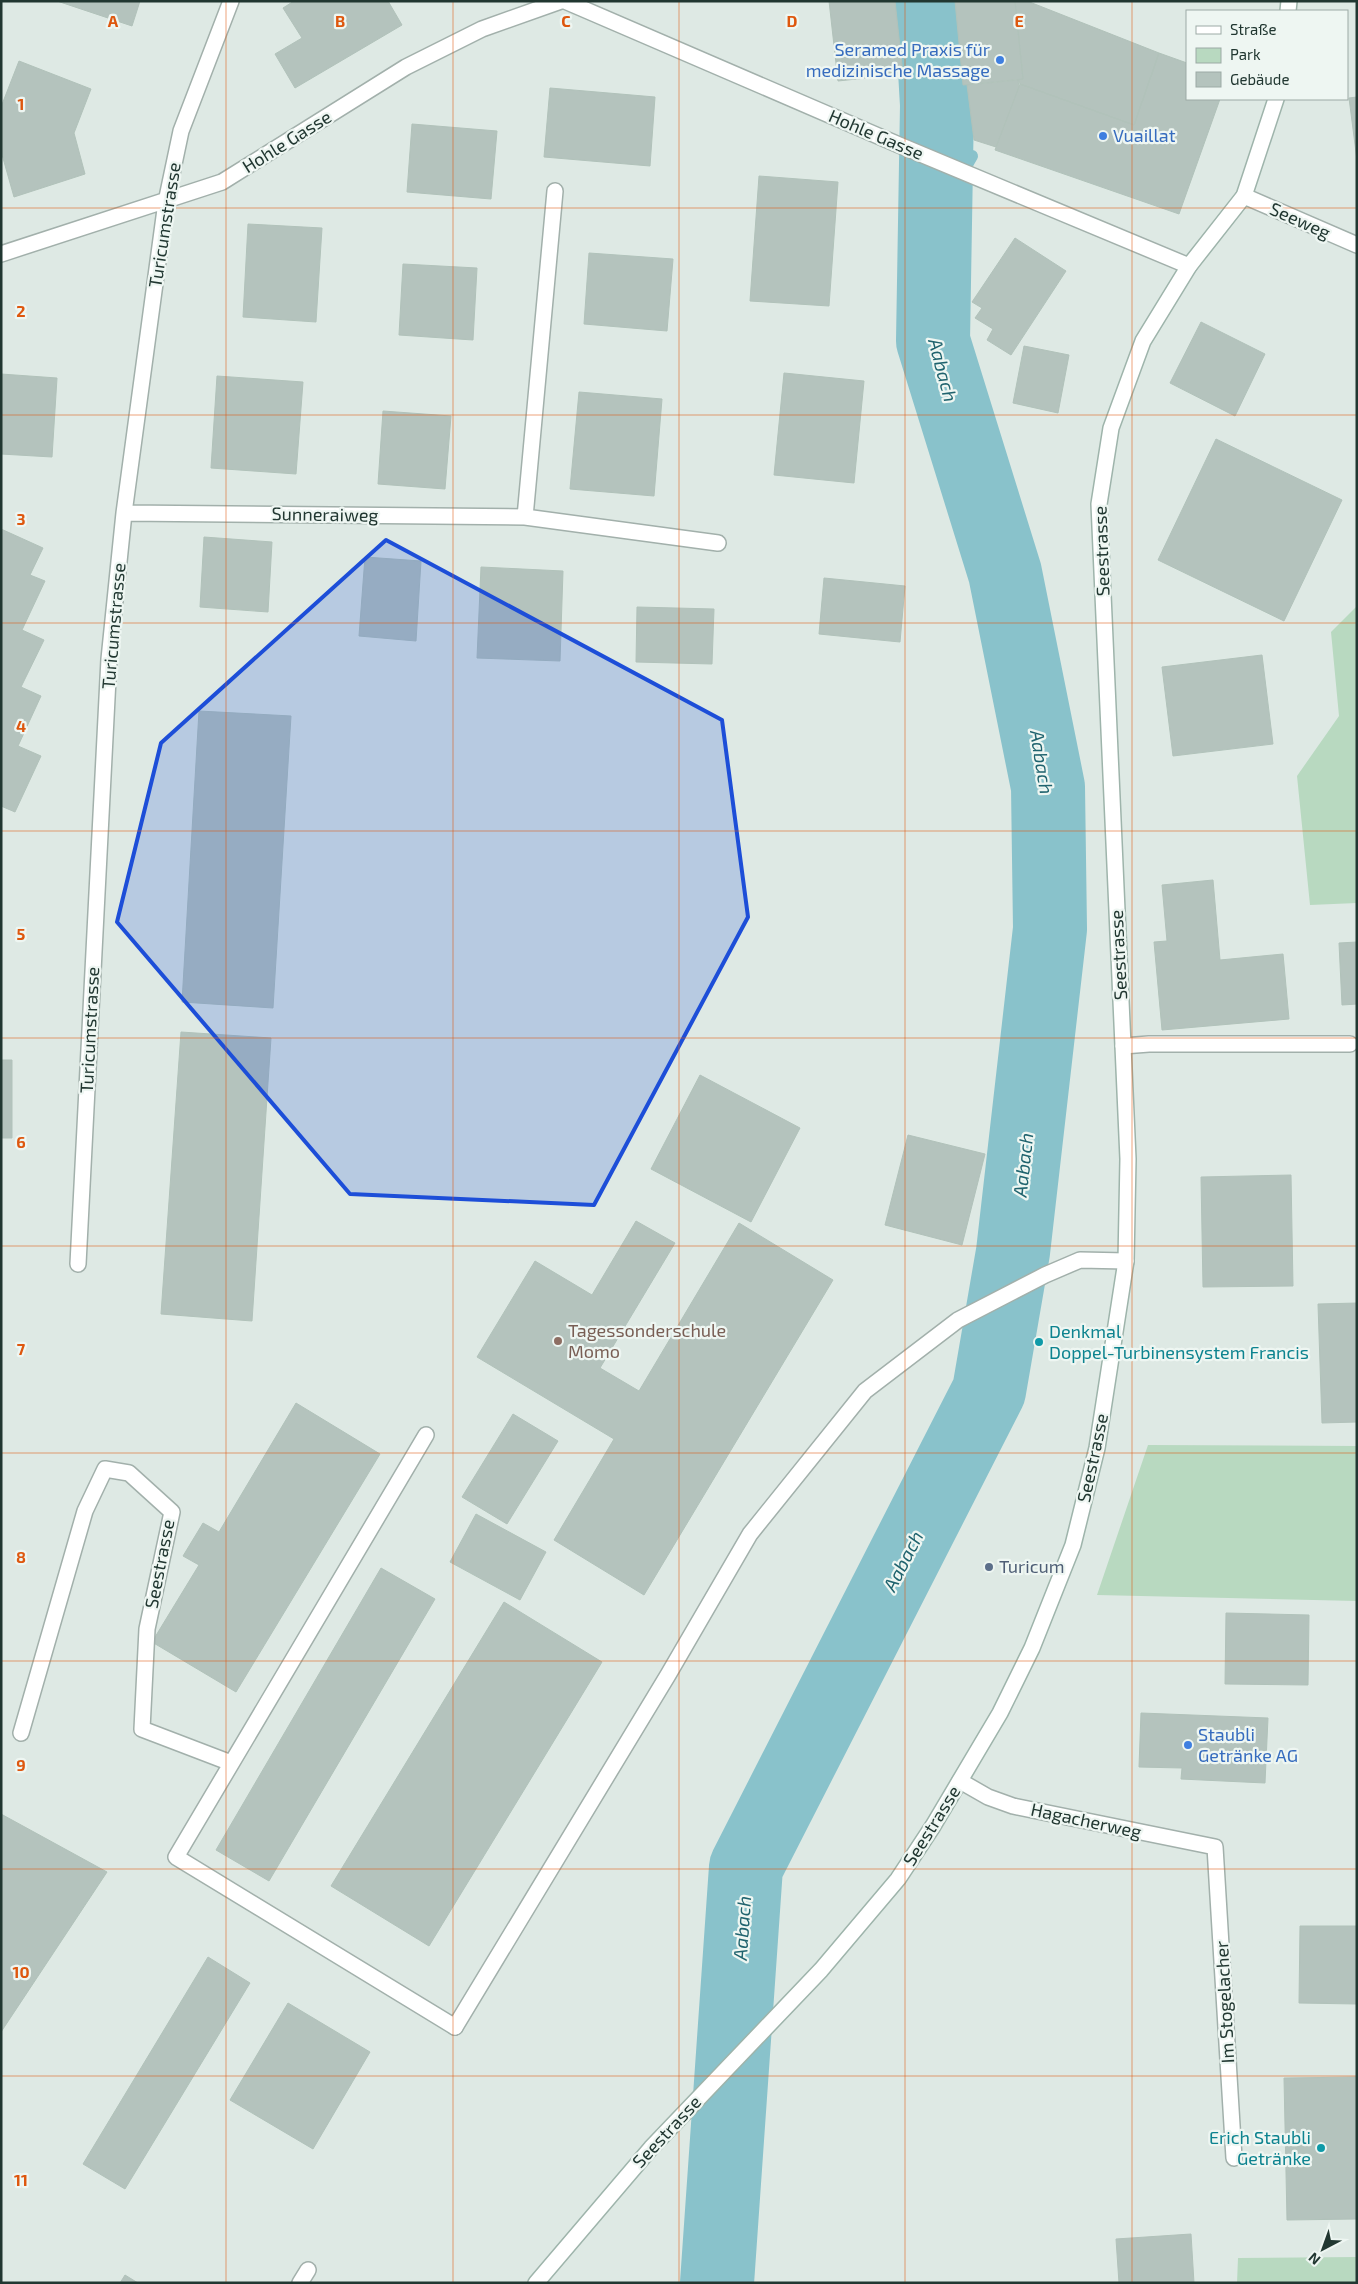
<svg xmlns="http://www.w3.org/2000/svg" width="1358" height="2284" viewBox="0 0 1358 2284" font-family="'Exo 2',sans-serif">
<rect width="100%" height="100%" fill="#dee9e4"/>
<!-- green -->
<path fill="#b8d9c0" d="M 1357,606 L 1357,903 L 1310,905 L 1297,776 L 1339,716 L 1331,632 Z
M 1148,1445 L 1357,1446 L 1357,1601 L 1097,1595 Z
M 1357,2257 L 1357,2283 L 1237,2283 L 1238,2258 Z"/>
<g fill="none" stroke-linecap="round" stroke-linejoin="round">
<!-- stream -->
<path stroke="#89c2cb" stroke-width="12" d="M 935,220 L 972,156"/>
<!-- river -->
<path stroke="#89c2cb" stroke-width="74" d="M 717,2283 L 746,1867 L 989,1391 L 1013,1252 L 1050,929 L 1048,787 L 1005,573 L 933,341 L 937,105 L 931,1"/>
</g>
<!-- building -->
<path fill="#b4c3bd" stroke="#b1c2ba" d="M 57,1 L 140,1 L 132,26 Z
M 294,1 L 388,1 L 402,25 L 295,88 L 275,54 L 302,38 L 283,8 Z
M 829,1 L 895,1 L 903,74 L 838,81 Z
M 955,1 L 1015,1 L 1023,79 L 963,85 Z
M 1015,1 L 1027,1 L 1159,53 L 1134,125 L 1020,84 L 1018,80 L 1023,79 Z
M 1159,53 L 1187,63 L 1187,99 L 1220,99 L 1179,214 L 995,150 L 1020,84 L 1134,125 Z
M 19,61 L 91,89 L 74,133 L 85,174 L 14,197 L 1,151 L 1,107 Z
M 1018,80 L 1019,87 L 996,147 L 974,140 L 967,85 Z
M 550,88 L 655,97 L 650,166 L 544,157 Z
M 1357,97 L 1357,160 L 1349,98 Z
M 412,124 L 497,131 L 491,199 L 407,192 Z
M 759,176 L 838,182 L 829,306 L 750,301 Z
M 248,224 L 322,228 L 316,322 L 243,317 Z
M 1015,238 L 1066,271 L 1011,355 L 987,340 L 993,329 L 975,318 L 982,308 L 972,302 Z
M 589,253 L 673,259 L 667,331 L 584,324 Z
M 403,264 L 477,268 L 473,340 L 399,335 Z
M 1201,322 L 1265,354 L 1235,416 L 1170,383 Z
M 1024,346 L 1069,355 L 1058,413 L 1013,403 Z
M 784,373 L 864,381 L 854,483 L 774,475 Z
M 1,374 L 57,378 L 52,457 L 1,454 Z
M 217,376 L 303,382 L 296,474 L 211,468 Z
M 579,392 L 662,399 L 654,496 L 570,489 Z
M 383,411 L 451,416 L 445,489 L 378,484 Z
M 1216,439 L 1342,500 L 1284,621 L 1158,560 Z
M 1,529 L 43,548 L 30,575 L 45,581 L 22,630 L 44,640 L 21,687 L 41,696 L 18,746 L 41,756 L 15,812 L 1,806 Z
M 204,537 L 272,542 L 268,612 L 200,607 Z
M 365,557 L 421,561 L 416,641 L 359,636 Z
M 481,567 L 563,571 L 560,661 L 477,658 Z
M 824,578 L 905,586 L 900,642 L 819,634 Z
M 637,607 L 714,609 L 712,664 L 636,662 Z
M 1262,655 L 1273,744 L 1173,756 L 1162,667 Z
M 199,711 L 291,716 L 273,1008 L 182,1002 Z
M 1213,880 L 1220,960 L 1283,954 L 1289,1019 L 1162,1030 L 1154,942 L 1167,941 L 1162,885 Z
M 1357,942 L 1357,1004 L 1342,1005 L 1339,943 Z
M 181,1032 L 271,1038 L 252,1321 L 161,1314 Z
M 1,1060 L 12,1060 L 12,1138 L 1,1138 Z
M 700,1075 L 800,1128 L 751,1222 L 651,1169 Z
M 908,1135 L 985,1154 L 962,1245 L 885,1225 Z
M 1291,1175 L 1293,1286 L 1203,1287 L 1201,1177 Z
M 636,1221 L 675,1243 L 600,1368 L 639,1391 L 739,1223 L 833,1280 L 644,1595 L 554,1540 L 614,1439 L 477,1357 L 535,1261 L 592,1295 Z
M 1357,1303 L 1357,1422 L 1322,1423 L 1318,1304 Z
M 296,1403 L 380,1454 L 236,1692 L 152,1642 L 199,1565 L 183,1556 L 203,1523 L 219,1532 Z
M 513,1414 L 558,1441 L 507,1524 L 462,1497 Z
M 476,1514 L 546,1552 L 520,1600 L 450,1562 Z
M 381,1568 L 435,1599 L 269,1881 L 216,1850 Z
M 504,1602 L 602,1662 L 429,1946 L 331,1886 Z
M 1226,1613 L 1309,1615 L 1308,1685 L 1225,1684 Z
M 1141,1713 L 1268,1718 L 1265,1783 L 1181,1779 L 1182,1768 L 1139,1767 Z
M 1,1814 L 107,1872 L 1,2032 Z
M 1300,1926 L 1357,1926 L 1357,2004 L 1299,2003 Z
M 208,1957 L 250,1983 L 125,2189 L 83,2164 Z
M 288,2003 L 370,2052 L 313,2149 L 230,2100 Z
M 1357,2077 L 1357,2219 L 1287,2220 L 1284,2078 Z
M 1191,2234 L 1194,2283 L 1119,2283 L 1116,2239 Z
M 125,2275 L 138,2283 L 120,2283 Z"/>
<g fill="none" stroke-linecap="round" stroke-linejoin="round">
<defs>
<path id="lane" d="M 426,1435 L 176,1857 L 455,2027
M 21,1733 L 85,1511 L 105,1469 L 129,1473 L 172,1512 L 147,1629 L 142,1729 L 231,1763"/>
<path id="street" d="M 565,1 L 899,145 L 1189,266
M 1244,196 L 1357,245
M 1,254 L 222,182 L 406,67 L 482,29 L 561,1
M 124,513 L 525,517 L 718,543
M 525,517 L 555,191
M 1123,1046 L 1149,1044 L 1350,1044
M 78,1264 L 109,659 L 124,513 L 166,202 L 181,131 L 231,1
M 960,1781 L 988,1797 L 1013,1806 L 1215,1847 L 1234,2158
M 455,2027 L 668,1675 L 750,1534 L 865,1391 L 958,1320 L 1045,1275 L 1080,1260 L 1126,1261
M 300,2283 L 308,2270"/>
<path id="secondary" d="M 1288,11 L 1289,1
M 536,2283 L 651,2148 L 821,1970 L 898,1879 L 933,1826 L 1000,1713 L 1032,1648 L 1073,1545 L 1097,1448 L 1126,1261 L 1128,1159 L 1099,504 L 1111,428 L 1143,341 L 1189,266 L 1244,196 L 1276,99"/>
</defs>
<!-- lane casing -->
<use href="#lane" stroke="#a2b0ab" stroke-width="18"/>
<!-- street casing -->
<use href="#street" stroke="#a2b0ab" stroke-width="18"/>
<!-- secondary casing -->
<use href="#secondary" stroke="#9eb4ab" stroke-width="18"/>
<!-- lane -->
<use href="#lane" stroke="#fff" stroke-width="15"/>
<!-- street -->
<use href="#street" stroke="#fff" stroke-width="15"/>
<!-- secondary -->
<use href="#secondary" stroke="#fff" stroke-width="15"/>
</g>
<!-- marked area -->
<path fill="#1d4ed8" fill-opacity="0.2" stroke="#1d4ed8" stroke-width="4" stroke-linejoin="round" d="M 386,540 L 722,720 L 748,917 L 594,1205 L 350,1194 L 117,922 L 161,743 Z"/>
<!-- grid -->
<path fill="none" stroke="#de570e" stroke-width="1" stroke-opacity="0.55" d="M 226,1 L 226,2283M 453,1 L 453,2283M 679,1 L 679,2283M 905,1 L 905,2283M 1132,1 L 1132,2283M 1,208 L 1357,208M 1,415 L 1357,415M 1,623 L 1357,623M 1,831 L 1357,831M 1,1038 L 1357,1038M 1,1246 L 1357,1246M 1,1453 L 1357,1453M 1,1661 L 1357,1661M 1,1869 L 1357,1869M 1,2076 L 1357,2076"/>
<!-- markers -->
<g fill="#3f7fe0" stroke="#eef6f2" stroke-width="2">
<circle cx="1000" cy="60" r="5"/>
<circle cx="1103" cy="136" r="5"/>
<circle cx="1188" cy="1745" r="5"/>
</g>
<circle fill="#8d6e63" stroke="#eef6f2" stroke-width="2" cx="558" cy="1341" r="5"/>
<g fill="#0f9aa8" stroke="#eef6f2" stroke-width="2">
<circle cx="1039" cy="1342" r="5"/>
<circle cx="1321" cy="2148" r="5"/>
</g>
<circle fill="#5c6f8a" stroke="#eef6f2" stroke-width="2" cx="989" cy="1567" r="5"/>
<g text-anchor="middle" stroke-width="4.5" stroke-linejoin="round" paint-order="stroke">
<!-- shop labels -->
<g font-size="18" fill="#366cbe" stroke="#eef6f2" text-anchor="start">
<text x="990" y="56" text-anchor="end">Seramed Praxis für<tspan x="990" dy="21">medizinische Massage</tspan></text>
<text x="1113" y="142">Vuaillat</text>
<text x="1198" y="1741">Staubli<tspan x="1198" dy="21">Getränke AG</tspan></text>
</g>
<!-- street labels -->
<g font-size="18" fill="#213731" stroke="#eef6f2">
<text transform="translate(876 135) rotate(23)" y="6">Hohle Gasse</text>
<text transform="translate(287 142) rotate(-32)" y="6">Hohle Gasse</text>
<text transform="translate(1300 221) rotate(24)" y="6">Seeweg</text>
<text transform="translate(165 225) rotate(-81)" y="6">Turicumstrasse</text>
<text transform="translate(325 515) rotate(1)" y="6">Sunneraiweg</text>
<text transform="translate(1102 551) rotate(-92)" y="6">Seestrasse</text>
<text transform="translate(114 626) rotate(-85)" y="6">Turicumstrasse</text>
<text transform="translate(1119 955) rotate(-93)" y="6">Seestrasse</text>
<text transform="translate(90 1030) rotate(-87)" y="6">Turicumstrasse</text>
<text transform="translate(1093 1458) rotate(-78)" y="6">Seestrasse</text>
<text transform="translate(160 1564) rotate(-79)" y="6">Seestrasse</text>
<text transform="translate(1086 1821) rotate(12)" y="6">Hagacherweg</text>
<text transform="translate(932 1826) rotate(-58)" y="6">Seestrasse</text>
<text transform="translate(1225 2002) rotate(-93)" y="6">Im Stogelacher</text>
<text transform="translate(667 2132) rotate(-47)" y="6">Seestrasse</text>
</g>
<!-- education labels -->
<g font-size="18" fill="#785e54" stroke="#eef6f2" text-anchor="start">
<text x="568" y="1337">Tagessonderschule<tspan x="568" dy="21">Momo</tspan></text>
</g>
<!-- culture labels -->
<g font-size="18" fill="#0d838f" stroke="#eef6f2" text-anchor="start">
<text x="1049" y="1338">Denkmal<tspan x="1049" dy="21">Doppel-Turbinensystem Francis</tspan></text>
<text x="1311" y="2144" text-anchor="end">Erich Staubli<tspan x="1311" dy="21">Getränke</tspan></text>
</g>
<!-- service labels -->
<g font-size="18" fill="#4e5e75" stroke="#eef6f2" text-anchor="start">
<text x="999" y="1573">Turicum</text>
</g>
<!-- water labels -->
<g font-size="19" font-style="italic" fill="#1f636e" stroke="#eef6f2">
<text transform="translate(943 370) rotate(75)" y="7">Aabach</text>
<text transform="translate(1042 762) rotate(81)" y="7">Aabach</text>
<text transform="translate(1023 1165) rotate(-84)" y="7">Aabach</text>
<text transform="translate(903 1561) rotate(-63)" y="7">Aabach</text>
<text transform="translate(742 1928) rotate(-86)" y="7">Aabach</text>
</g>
</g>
<g font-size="16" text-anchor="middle" font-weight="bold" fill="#de570e" stroke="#eef6f2" stroke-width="4.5" stroke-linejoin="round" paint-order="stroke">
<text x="113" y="27">A</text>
<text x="340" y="27">B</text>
<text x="566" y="27">C</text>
<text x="792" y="27">D</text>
<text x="1019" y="27">E</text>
<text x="21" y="110">1</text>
<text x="21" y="317">2</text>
<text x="21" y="525">3</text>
<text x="21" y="732">4</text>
<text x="21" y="940">5</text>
<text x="21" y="1148">6</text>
<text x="21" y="1355">7</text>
<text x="21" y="1563">8</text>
<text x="21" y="1771">9</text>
<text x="21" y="1978">10</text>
<text x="21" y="2186">11</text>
</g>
<!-- border -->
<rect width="1358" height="2284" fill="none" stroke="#213731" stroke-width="5"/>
<!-- legend -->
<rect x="1186" y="10" width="162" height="90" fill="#eef6f2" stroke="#9caaa5"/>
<rect x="1196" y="26" width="25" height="8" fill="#ffffff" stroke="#9caaa5"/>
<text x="1230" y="35" font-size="15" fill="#213731">Straße</text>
<rect x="1196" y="48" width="25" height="15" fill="#b8d9c0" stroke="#9caaa5"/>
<text x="1230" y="60" font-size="15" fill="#213731">Park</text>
<rect x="1196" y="72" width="25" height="15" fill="#b4c3bd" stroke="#9caaa5"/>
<text x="1230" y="85" font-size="15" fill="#213731">Gebäude</text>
<!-- north arrow -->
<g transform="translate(1323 2249) rotate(221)" stroke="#eef6f2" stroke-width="4" paint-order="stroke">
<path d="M0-4L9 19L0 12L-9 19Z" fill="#213731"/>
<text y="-8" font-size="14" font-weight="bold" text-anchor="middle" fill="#213731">N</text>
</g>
</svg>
